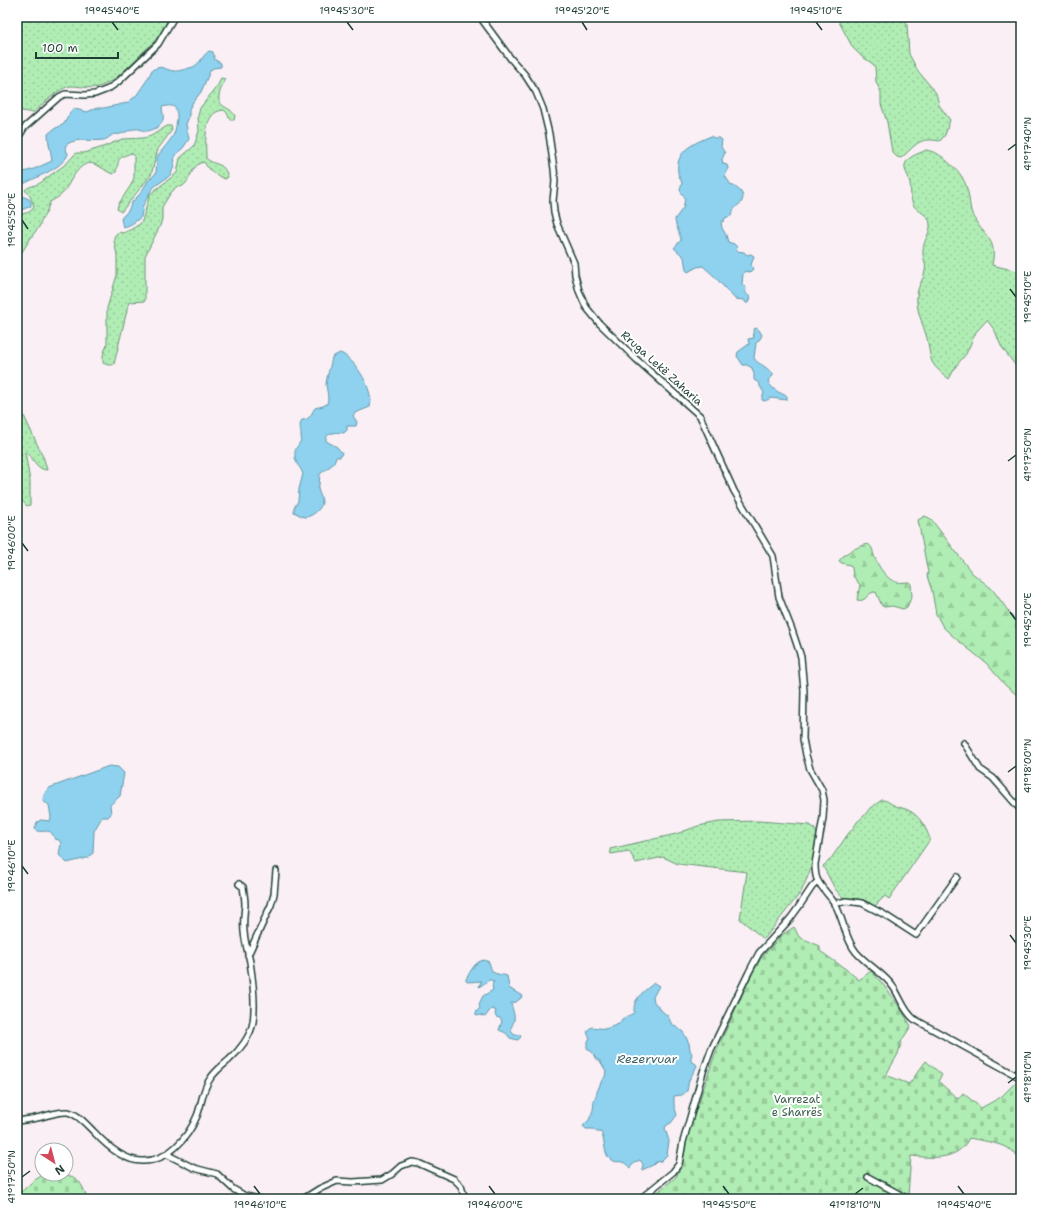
<svg xmlns="http://www.w3.org/2000/svg" width="1038" height="1216" viewBox="0 0 1038 1216" font-family="'Shantell Sans',sans-serif">
<defs>
<pattern id="grass-dots" width="8" height="8" patternUnits="userSpaceOnUse"><rect width="8" height="8" fill="#b0edb4"/><path d="M2 2h.1M6 6h.1" fill="none" stroke="#97cc9b" stroke-width="1.8" stroke-linecap="round"/></pattern>
<pattern id="forest-firs" width="22" height="20" patternUnits="userSpaceOnUse"><rect width="22" height="20" fill="#b0edb4"/><path d="M5 1l3.5 6h-7zM16 11l3.5 6h-7z" fill="#97cc9b"/></pattern>
<pattern id="cemetery-stones" width="16" height="16" patternUnits="userSpaceOnUse"><rect width="16" height="16" fill="#b0edb4"/><path d="M2 7V4a2 2 0 0 1 4 0v3zM10 15v-3a2 2 0 0 1 4 0v3z" fill="#97cc9b"/></pattern>
</defs>
<rect width="100%" height="100%" fill="#faeff5"/>
<filter id="ink" filterUnits="userSpaceOnUse"><feTurbulence type="fractalNoise" baseFrequency=".025" numOctaves="2"/><feDisplacementMap in="SourceGraphic" scale="8" xChannelSelector="R" yChannelSelector="G"/><feConvolveMatrix kernelMatrix="1 2 1 2 8 2 1 2 1" color-interpolation-filters="sRGB"/></filter>
<g filter="url(#ink)">
<!-- grass -->
<path fill="url(#grass-dots)" stroke="#689574" d="M 17,17 L 170,17 C 164,26 160,35 153,43 C 150,47 145,49 142,53 C 131,64 114,83 98,87 C 89,89 80,86 71,86 C 60,87 42,105 33,113 L 17,110 Z
M 839,17 L 905,17 L 907,25 L 909,54 L 918,71 L 936,93 L 939,105 L 950,120 L 945,135 L 940,141 C 917,137 917,145 901,158 L 897,157 L 892,152 L 887,122 L 881,104 L 881,92 L 876,82 L 875,67 L 873,64 L 861,56 L 853,48 L 839,22 Z
M 221,78 L 225,79 C 223,85 215,98 221,104 C 226,109 231,108 235,116 L 234,120 L 230,120 L 227,113 L 224,110 C 202,111 206,143 206,158 C 215,167 223,160 228,177 L 225,179 C 216,175 209,171 204,162 C 190,164 192,182 181,187 L 177,186 L 170,194 L 162,207 L 162,219 L 160,226 L 145,256 L 145,301 L 129,302 L 115,360 L 114,364 C 110,366 107,365 103,363 L 103,355 L 107,344 L 107,308 L 117,275 L 117,255 L 114,241 L 114,237 L 116,234 L 119,232 L 123,233 L 130,230 L 140,224 L 142,221 L 150,194 L 177,173 L 180,158 L 194,146 L 199,131 L 198,116 L 200,108 L 218,85 Z
M 167,126 L 171,126 L 172,130 L 158,149 L 151,175 L 121,212 L 117,209 L 118,205 L 131,185 L 134,178 L 134,155 L 131,153 C 116,159 120,158 116,172 L 113,174 C 106,172 101,166 94,164 C 79,159 70,184 63,193 C 59,197 55,199 50,202 L 46,213 L 42,219 L 39,227 L 32,236 L 17,260 L 17,214 C 24,214 32,213 34,206 L 30,196 L 25,190 C 31,184 38,187 45,179 L 66,164 L 76,153 L 84,153 L 103,147 L 122,139 L 143,138 L 151,136 Z
M 926,150 C 936,152 941,155 948,162 C 961,173 966,180 969,198 C 970,204 970,210 973,216 C 983,237 998,237 992,265 L 1021,272 L 1021,373 L 1001,346 L 995,331 L 987,320 L 976,332 L 966,354 L 956,366 L 949,379 C 943,374 936,369 932,362 C 929,354 929,346 927,338 C 923,324 915,308 917,294 C 918,285 924,279 925,271 C 927,263 922,258 923,250 C 923,241 931,233 930,224 C 929,214 919,213 914,206 C 909,198 912,188 909,180 C 908,174 904,171 905,165 C 907,156 919,154 926,150 Z
M 17,401 L 44,459 L 47,470 C 36,470 33,456 25,452 L 30,481 L 30,505 L 27,506 L 22,501 L 20,473 L 20,450 L 17,440 Z
M 882,800 C 888,800 890,804 896,806 C 900,808 904,808 908,810 C 919,815 926,827 930,839 L 929,841 L 889,899 L 885,896 L 874,907 L 859,900 L 842,897 L 835,889 L 823,866 L 830,860 L 848,834 L 854,827 L 857,822 L 864,816 L 870,808 Z
M 759,821 L 810,825 L 814,828 L 817,834 L 812,864 L 808,876 L 801,892 L 764,939 L 740,919 L 747,872 L 678,864 L 663,857 L 636,863 L 629,851 L 611,854 L 610,849 L 676,834 L 698,826 L 719,822 Z"/>
<!-- forest -->
<path fill="url(#forest-firs)" stroke="#689574" d="M 925,516 L 931,519 L 972,573 L 991,588 L 996,594 L 1021,629 L 1021,698 L 1006,686 L 986,663 L 955,638 L 943,627 L 936,614 L 932,591 L 927,576 L 928,573 L 918,520 Z
M 868,544 C 874,548 872,552 875,558 C 878,566 887,580 896,582 C 900,583 905,582 909,582 L 911,584 L 912,596 L 907,607 L 903,609 L 892,606 L 885,607 L 882,606 L 876,592 C 867,591 867,603 857,600 L 860,585 L 853,576 L 852,568 L 850,565 L 842,563 L 839,561 C 845,552 857,547 868,544 Z"/>
<!-- cemetery -->
<path fill="url(#cemetery-stones)" stroke="#689574" d="M 794,927 L 799,937 L 820,946 L 820,951 L 847,970 L 859,980 L 871,971 C 888,989 898,1004 911,1026 L 902,1040 L 898,1054 L 886,1075 L 909,1084 L 926,1061 L 942,1075 L 938,1081 L 958,1099 L 963,1093 L 981,1108 L 1001,1097 L 1015,1083 L 1021,1085 L 1021,1160 C 1009,1143 988,1142 969,1138 C 958,1161 933,1158 911,1156 L 908,1196 L 903,1199 L 649,1199 L 676,1177 L 683,1161 L 687,1137 L 715,1054 L 748,982 L 761,958 L 782,935 Z
M 47,1174 C 71,1174 80,1174 87,1199 L 17,1199 L 17,1196 C 26,1188 35,1177 47,1174 Z"/>
<!-- water -->
<path fill="#8ed2f0" stroke="#6296a5" d="M 209,51 L 213,52 L 215,60 L 221,63 L 221,67 L 213,68 L 210,71 L 201,92 L 193,102 L 189,109 L 189,117 L 186,124 L 189,139 L 183,148 L 175,155 L 174,166 L 171,174 L 168,177 L 155,186 L 150,192 L 143,206 L 141,217 C 136,221 130,226 123,227 L 121,219 L 123,216 L 128,211 L 132,202 L 140,194 L 148,181 L 156,173 L 157,158 L 159,154 C 164,148 170,141 174,134 C 176,129 176,124 177,119 C 177,106 174,104 162,107 C 162,111 164,116 163,120 C 161,127 152,131 145,131 C 142,130 138,128 135,129 C 128,129 123,136 114,134 C 110,136 107,140 103,140 C 90,142 79,137 67,144 L 65,147 L 68,154 C 62,170 31,178 17,188 L 17,174 L 34,169 L 52,161 C 51,151 48,143 48,134 L 54,129 L 64,124 L 71,111 L 75,109 L 87,112 L 97,108 L 104,108 L 127,103 L 136,96 L 147,80 L 152,70 C 163,64 164,70 174,71 C 177,72 189,68 193,67 C 200,64 203,55 209,51 Z
M 711,136 L 714,138 L 719,138 L 722,140 L 721,147 L 725,153 L 722,159 L 723,164 L 727,165 L 728,168 L 725,176 L 731,185 C 736,187 746,193 742,201 C 741,204 737,205 735,208 C 733,210 733,213 731,216 L 725,218 L 724,221 L 721,222 L 722,228 L 726,235 L 728,242 L 734,244 L 737,247 L 736,251 L 744,252 L 747,255 L 751,254 L 754,256 L 751,265 L 753,269 L 750,272 L 745,271 L 743,274 L 742,284 L 746,288 C 745,294 746,293 750,297 L 748,303 L 746,303 L 744,300 L 735,299 L 714,276 L 703,266 L 697,267 L 688,272 L 686,270 L 684,257 L 674,248 L 681,240 C 680,233 675,225 675,219 L 683,208 L 685,199 L 680,190 L 682,183 C 681,179 678,176 678,172 C 675,150 695,143 711,136 Z
M 17,194 L 29,199 L 31,202 L 31,206 L 17,212 Z
M 756,328 L 759,330 L 762,335 L 760,339 L 756,343 L 754,358 C 758,364 760,363 765,367 C 768,369 769,371 773,373 L 773,376 L 768,380 C 770,389 780,393 787,396 L 787,400 L 771,398 L 765,401 L 762,400 L 762,398 L 764,393 L 760,386 L 759,383 L 754,380 L 754,374 L 752,368 L 747,365 L 743,365 L 737,356 L 738,352 L 749,344 L 748,339 L 754,338 L 753,332 L 754,329 Z
M 340,353 C 355,358 375,392 370,407 L 355,413 L 353,416 L 357,422 L 356,426 L 347,426 L 347,430 L 344,433 C 337,432 331,432 326,437 L 326,441 L 337,447 L 342,453 L 340,457 L 336,457 L 333,464 L 320,474 L 319,485 L 318,489 C 319,493 322,498 322,502 C 322,508 313,516 306,517 C 302,517 298,514 294,512 L 294,508 L 298,501 L 299,489 L 303,474 C 301,468 295,463 295,456 C 294,447 300,445 301,439 C 302,432 298,425 302,420 C 311,420 311,413 315,408 L 323,406 L 327,404 C 329,397 327,392 326,385 C 326,378 331,365 332,357 Z
M 109,766 L 118,767 L 124,773 L 120,796 L 110,805 L 111,814 L 108,817 L 102,817 L 94,831 L 93,853 L 87,858 L 67,863 L 59,855 L 61,843 L 59,840 L 55,839 C 50,827 47,833 37,831 L 35,829 L 37,822 L 41,820 L 50,821 L 51,817 L 49,805 C 48,804 46,803 44,802 C 41,798 46,791 49,788 Z
M 484,960 L 489,962 C 490,965 491,970 493,972 C 496,975 503,974 507,976 L 509,988 L 522,996 L 521,998 L 516,1002 L 511,1003 C 512,1008 515,1015 514,1020 C 513,1027 508,1027 514,1035 L 520,1035 L 521,1037 L 518,1040 L 510,1038 L 506,1033 L 499,1030 L 502,1021 L 500,1018 L 496,1017 L 495,1014 L 496,1011 L 495,1010 L 491,1009 L 485,1017 L 480,1015 L 477,1016 L 476,1015 L 476,1012 L 480,1008 L 479,1004 L 483,996 L 493,990 L 492,984 L 494,982 L 491,980 L 489,980 L 479,987 L 481,981 L 468,982 L 466,981 L 466,979 C 471,971 474,962 484,960 Z
M 654,983 L 659,986 L 653,997 L 654,1002 L 663,1012 L 668,1016 L 671,1023 L 683,1032 L 689,1043 L 690,1050 L 692,1054 L 691,1057 L 691,1061 L 696,1064 L 697,1066 L 689,1080 L 687,1091 L 682,1095 L 674,1096 L 674,1105 L 677,1115 L 671,1123 L 667,1125 L 665,1128 L 669,1141 L 667,1155 L 661,1161 L 656,1162 L 653,1165 L 642,1170 L 643,1164 L 640,1160 L 635,1162 L 630,1168 C 628,1166 626,1163 622,1162 C 618,1161 614,1163 610,1159 C 604,1155 605,1140 601,1132 L 597,1132 L 593,1129 L 586,1129 L 583,1126 L 589,1120 L 593,1110 L 594,1102 L 597,1092 L 602,1080 L 605,1077 L 606,1071 L 600,1061 L 595,1058 L 593,1053 L 587,1048 L 587,1044 L 590,1037 C 586,1034 587,1029 592,1027 L 605,1029 L 619,1024 L 622,1019 L 634,1013 C 634,1009 634,1005 635,1003 C 638,995 648,988 654,983 Z"/>
<g fill="none" stroke-linecap="round" stroke-linejoin="round">
<defs>
<path id="street" d="M 480,17 L 511,59 L 525,75 L 536,92 L 543,109 L 549,134 L 554,169 L 555,181 L 553,201 L 554,212 L 557,224 L 574,263 L 575,275 L 579,291 L 586,307 L 600,324 L 636,359 L 700,416 L 734,491 L 773,556 L 779,597 L 792,630 L 801,657 L 804,691 L 803,739 L 806,755 L 810,769 L 822,790 L 824,800 L 823,818 L 815,864 C 815,869 815,874 817,879 C 821,888 830,896 835,904 C 844,920 845,939 856,952 C 867,965 885,974 894,988 C 901,999 904,1011 914,1019 L 1021,1078
M 17,140 L 24,128 L 59,97 L 65,94 L 85,95 L 95,94 L 108,89 L 118,82 L 158,44 L 174,17
M 964,743 L 980,769 L 993,778 L 1021,810
M 834,904 L 846,901 L 862,903 L 885,915 L 916,935 L 957,877
M 248,955 L 271,905 L 274,894 L 276,871
M 1019,1071 L 1021,1067
M 17,1121 C 25,1120 33,1119 41,1117 C 49,1115 59,1111 68,1112 C 78,1114 87,1125 94,1132 C 106,1145 123,1161 142,1161 C 167,1162 188,1138 197,1116 C 202,1104 202,1090 210,1079 C 215,1071 222,1066 229,1060 C 239,1051 251,1036 253,1022 C 256,1003 253,981 250,962 C 248,952 245,943 244,932 C 243,923 244,914 245,905 C 245,899 244,893 243,887 L 239,884
M 166,1154 L 194,1168 L 217,1174 L 233,1189 L 240,1193 L 245,1196 L 259,1199
M 868,1177 L 908,1199
M 303,1199 L 319,1189 L 337,1181 L 353,1182 L 382,1180 L 392,1174 L 401,1166 L 412,1162 L 418,1163 L 454,1179 L 461,1186 L 465,1199
M 640,1199 L 673,1172 L 679,1164 L 683,1142 L 703,1072 L 711,1050 L 749,972 L 759,953 L 790,919 L 798,908 L 812,887 L 818,881"/>
</defs>
<!-- street casing -->
<use href="#street" stroke="#1f3d34" stroke-width="8"/>
<!-- street -->
<use href="#street" stroke="#fff" stroke-width="5"/>
</g>
</g>
<!-- ticks -->
<path fill="none" stroke="#1f3d34" stroke-width="1.5" d="M 112,22 L 118,30M 347,22 L 353,30M 582,22 L 587,30M 816,22 L 822,30M 1008,150 L 1016,144M 22,220 L 28,229M 1010,289 L 1016,297M 1008,461 L 1016,455M 22,543 L 28,551M 1010,612 L 1016,620M 1008,772 L 1016,766M 22,866 L 28,874M 1010,935 L 1016,943M 1008,1083 L 1016,1077M 22,1177 L 30,1171M 254,1186 L 260,1194M 489,1186 L 495,1194M 723,1186 L 729,1194M 958,1186 L 964,1194M 855,1194 L 863,1188"/>
<g text-anchor="middle" stroke-width="4" stroke-linejoin="round" paint-order="stroke">
<!-- street labels -->
<g font-size="11" fill="#1f3d34" stroke="#fff">
<text transform="translate(662 368) rotate(42)" y="4">Rruga Lekë Zaharia</text>
</g>
<!-- park labels -->
<g font-size="11" fill="#3c604e" stroke="#fff">
<text x="797" y="1103">Varrezat<tspan x="797" dy="13">e Sharrës</tspan></text>
</g>
<!-- water labels -->
<g font-size="12" font-style="italic" fill="#3b6263" stroke="#fff">
<text x="647" y="1063">Rezervuar</text>
</g>
</g>
<!-- margin -->
<rect width="1038" height="1216" fill="none" stroke="#fff" stroke-width="44"/>
<!-- north arrow -->
<g transform="translate(54 1162) rotate(144)"><circle r="19" fill="#ffffff" stroke="#a5b1ae"/>
<path d="M0-3L7 15L0 10L-7 15Z" fill="#d1495b"/>
<text y="-6" font-size="11" font-weight="bold" text-anchor="middle" fill="#1f3d34">N</text>
</g>
<!-- scale -->
<path d="M36 52v6h82v-6" fill="none" stroke="#1f3d34" stroke-width="2"/>
<text x="42" y="52" font-size="12" fill="#1f3d34" stroke="#ffffff" stroke-width="3" paint-order="stroke">100 m</text>
<rect x="22" y="22" width="994" height="1172" fill="none" stroke="#1f3d34" stroke-width="1.5"/>
<g font-size="10" text-anchor="middle" fill="#1f3d34">
<text x="112" y="14">19°45'40"E</text>
<text x="347" y="14">19°45'30"E</text>
<text x="582" y="14">19°45'20"E</text>
<text x="816" y="14">19°45'10"E</text>
<text transform="translate(1027 144) rotate(-90)" y="4">41°17'40"N</text>
<text transform="translate(11 220) rotate(-90)" y="4">19°45'50"E</text>
<text transform="translate(1027 297) rotate(-90)" y="4">19°45'10"E</text>
<text transform="translate(1027 455) rotate(-90)" y="4">41°17'50"N</text>
<text transform="translate(11 543) rotate(-90)" y="4">19°46'00"E</text>
<text transform="translate(1027 620) rotate(-90)" y="4">19°45'20"E</text>
<text transform="translate(1027 766) rotate(-90)" y="4">41°18'00"N</text>
<text transform="translate(11 866) rotate(-90)" y="4">19°46'10"E</text>
<text transform="translate(1027 943) rotate(-90)" y="4">19°45'30"E</text>
<text transform="translate(1027 1077) rotate(-90)" y="4">41°18'10"N</text>
<text transform="translate(11 1177) rotate(-90)" y="4">41°17'50"N</text>
<text x="260" y="1208">19°46'10"E</text>
<text x="495" y="1208">19°46'00"E</text>
<text x="729" y="1208">19°45'50"E</text>
<text x="855" y="1208">41°18'10"N</text>
<text x="964" y="1208">19°45'40"E</text>
</g>
</svg>
